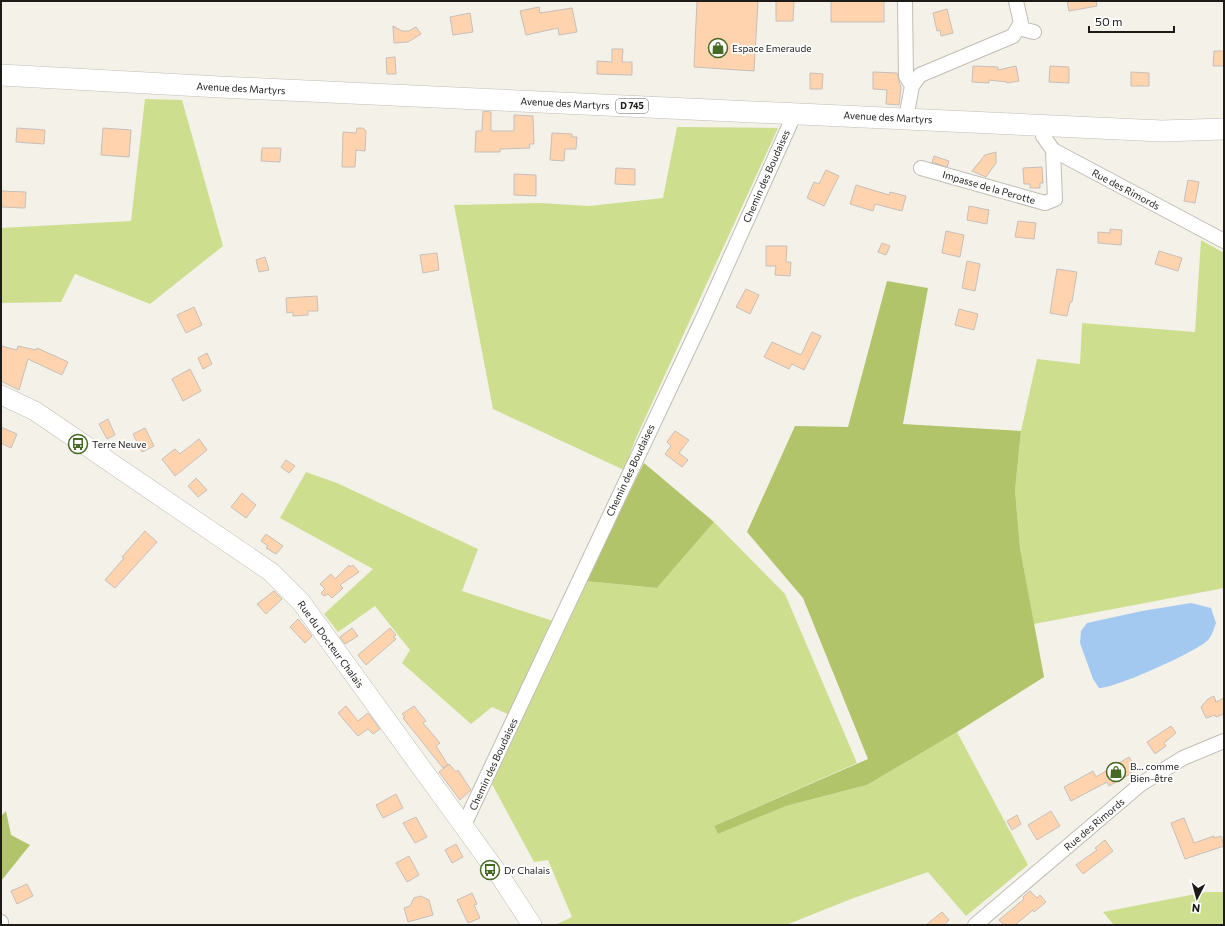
<svg xmlns="http://www.w3.org/2000/svg" width="1225" height="926" viewBox="0 0 1225 926" font-family="Commissioner,sans-serif">
<rect width="100%" height="100%" fill="#f4f1e9"/>
<!-- green -->
<path fill="#cdde8e" d="M 145,99 L 182,100 L 223,246 L 150,304 L 75,274 L 61,302 L 1,303 L 1,228 L 131,221 Z
M 677,127 L 778,128 L 636,438 L 624,470 L 493,409 L 454,205 L 541,203 L 589,206 L 663,198 Z
M 1201,240 L 1224,253 L 1224,588 L 1034,624 L 1020,548 L 1015,490 L 1021,431 L 1037,359 L 1080,364 L 1082,323 L 1195,332 Z
M 306,472 L 337,483 L 478,549 L 462,591 L 553,621 L 510,715 L 492,707 L 471,724 L 402,663 L 410,650 L 375,606 L 338,632 L 324,614 L 373,569 L 280,518 Z
M 714,522 L 785,594 L 857,763 L 714,826 L 718,834 L 786,806 L 867,785 L 957,732 L 1028,865 L 966,916 L 928,872 L 851,899 L 786,925 L 555,925 L 572,917 L 548,860 L 534,862 L 492,784 L 585,581 L 657,588 Z
M 1206,892 L 1224,892 L 1224,925 L 1114,925 L 1103,912 Z"/>
<!-- forest -->
<path fill="#b2c46a" d="M 887,281 L 928,288 L 903,424 L 1021,431 L 1015,490 L 1020,548 L 1044,677 L 957,732 L 867,785 L 786,806 L 718,834 L 714,826 L 868,759 L 803,598 L 747,532 L 795,426 L 848,427 Z
M 644,463 L 714,522 L 657,588 L 585,581 Z
M 6,811 L 11,835 L 30,845 L 1,881 L 1,816 Z"/>
<!-- water -->
<path fill="#a3c9f1" d="M 1191,603 L 1211,608 L 1216,623 C 1214,628 1212,636 1208,640 C 1198,651 1114,689 1099,688 L 1093,679 L 1080,643 L 1081,631 L 1087,623 L 1142,611 Z"/>
<!-- building -->
<path fill="#ffd3ad" stroke="#c6bfb9" d="M 697,1 L 758,1 L 754,71 L 694,67 Z
M 776,1 L 794,1 L 793,21 L 776,21 Z
M 831,1 L 884,1 L 884,22 L 831,22 Z
M 1067,1 L 1096,1 L 1097,6 L 1069,11 Z
M 539,7 L 540,13 L 572,8 L 577,32 L 559,35 L 558,28 L 526,35 L 520,11 Z
M 947,9 L 953,33 L 941,36 L 940,30 L 937,31 L 933,13 Z
M 470,13 L 473,32 L 453,35 L 450,17 Z
M 393,26 L 402,31 L 409,31 L 416,27 L 421,34 L 408,42 L 394,43 Z
M 612,49 L 623,49 L 622,62 L 632,62 L 632,75 L 597,74 L 597,61 L 612,62 Z
M 1214,51 L 1224,51 L 1224,66 L 1213,66 Z
M 395,57 L 396,74 L 387,74 L 386,58 Z
M 973,66 L 998,67 L 998,70 L 1016,66 L 1019,81 L 1007,83 L 1007,82 L 989,80 L 989,83 L 972,82 Z
M 1050,66 L 1069,67 L 1069,83 L 1049,82 Z
M 873,72 L 897,73 L 901,88 L 899,105 L 886,104 L 887,90 L 873,89 Z
M 1131,72 L 1149,73 L 1149,86 L 1131,86 Z
M 810,73 L 823,74 L 822,89 L 810,89 Z
M 483,111 L 491,112 L 491,131 L 514,131 L 514,115 L 533,116 L 534,144 L 529,144 L 530,148 L 500,149 L 500,152 L 475,152 L 476,131 L 482,131 Z
M 17,128 L 45,130 L 44,144 L 16,142 Z
M 103,128 L 131,130 L 129,157 L 101,155 Z
M 357,128 L 363,128 L 366,131 L 365,151 L 356,150 L 355,167 L 342,167 L 343,132 L 356,133 Z
M 552,133 L 572,134 L 572,137 L 577,137 L 576,149 L 565,149 L 564,161 L 550,160 Z
M 262,148 L 281,148 L 280,162 L 261,161 Z
M 996,152 L 996,163 L 986,177 L 972,171 L 985,155 Z
M 934,156 L 949,161 L 947,167 L 932,162 Z
M 1042,167 L 1043,183 L 1040,183 L 1040,188 L 1030,188 L 1030,184 L 1024,184 L 1023,168 Z
M 616,168 L 635,169 L 635,185 L 615,184 Z
M 826,170 L 839,176 L 824,206 L 807,198 L 814,182 L 819,184 Z
M 514,174 L 536,175 L 536,196 L 514,195 Z
M 1188,180 L 1199,182 L 1195,203 L 1184,201 Z
M 856,185 L 889,195 L 890,192 L 906,196 L 902,211 L 875,204 L 873,211 L 850,204 Z
M 1,191 L 26,192 L 25,208 L 1,207 Z
M 969,206 L 989,210 L 987,224 L 967,220 Z
M 1018,221 L 1036,223 L 1034,239 L 1015,237 Z
M 1110,229 L 1122,230 L 1121,245 L 1098,243 L 1098,232 L 1110,233 Z
M 946,231 L 964,235 L 960,257 L 942,253 Z
M 882,243 L 890,246 L 886,255 L 878,252 Z
M 766,246 L 787,246 L 786,262 L 791,262 L 790,276 L 775,275 L 776,266 L 766,266 Z
M 1159,251 L 1182,258 L 1178,271 L 1155,264 Z
M 437,253 L 439,270 L 423,273 L 420,255 Z
M 265,257 L 269,270 L 259,272 L 256,260 Z
M 967,261 L 980,264 L 975,291 L 962,288 Z
M 1057,269 L 1077,272 L 1072,302 L 1070,302 L 1067,316 L 1050,313 Z
M 746,289 L 759,295 L 750,314 L 736,307 Z
M 317,296 L 318,311 L 308,311 L 308,315 L 293,316 L 293,312 L 287,313 L 286,298 Z
M 194,307 L 202,325 L 186,333 L 177,315 Z
M 959,309 L 978,314 L 974,330 L 955,325 Z
M 812,332 L 821,336 L 804,370 L 792,364 L 789,369 L 764,357 L 772,342 L 801,355 Z
M 1,346 L 17,350 L 18,346 L 36,350 L 37,348 L 68,362 L 62,375 L 28,359 L 19,390 L 1,381 Z
M 207,353 L 212,364 L 203,369 L 198,358 Z
M 190,369 L 201,391 L 183,401 L 172,379 Z
M 108,419 L 115,435 L 107,439 L 99,424 Z
M 1,427 L 17,434 L 11,448 L 1,443 Z
M 145,428 L 154,446 L 142,452 L 133,434 Z
M 675,431 L 689,440 L 679,453 L 688,460 L 682,467 L 665,454 L 671,446 L 667,442 Z
M 199,439 L 207,450 L 175,476 L 162,459 L 175,449 L 180,454 Z
M 286,460 L 295,466 L 289,473 L 281,467 Z
M 196,478 L 207,490 L 198,497 L 188,486 Z
M 242,493 L 256,505 L 246,518 L 231,507 Z
M 145,531 L 157,542 L 115,588 L 105,580 L 124,558 L 122,557 Z
M 266,534 L 283,546 L 276,554 L 266,548 L 268,546 L 261,541 Z
M 349,565 L 350,567 L 353,565 L 359,572 L 340,585 L 343,588 L 332,598 L 328,594 L 324,596 L 321,593 L 325,589 L 320,584 L 331,574 L 335,579 Z
M 274,591 L 282,599 L 266,614 L 257,604 Z
M 298,619 L 312,636 L 305,643 L 290,627 Z
M 352,628 L 358,636 L 345,644 L 340,637 Z
M 390,628 L 396,635 L 393,637 L 396,639 L 366,665 L 358,655 Z
M 1214,696 L 1216,702 L 1224,698 L 1224,714 L 1216,717 L 1215,715 L 1206,718 L 1201,707 L 1208,699 Z
M 346,706 L 358,721 L 368,713 L 380,729 L 373,734 L 368,729 L 358,736 L 338,713 Z
M 414,706 L 426,721 L 423,723 L 440,743 L 436,746 L 448,765 L 443,768 L 403,718 L 405,717 L 402,714 Z
M 1171,726 L 1176,733 L 1164,743 L 1166,746 L 1155,754 L 1147,742 Z
M 1129,757 L 1136,768 L 1131,771 L 1132,773 L 1109,786 L 1107,782 L 1071,801 L 1064,787 L 1093,771 L 1096,777 Z
M 449,764 L 456,772 L 458,770 L 471,790 L 460,800 L 439,772 Z
M 396,794 L 403,808 L 383,818 L 376,805 Z
M 1051,811 L 1060,826 L 1037,840 L 1028,825 Z
M 1017,815 L 1021,824 L 1012,830 L 1007,821 Z
M 416,817 L 427,837 L 415,843 L 403,823 Z
M 1184,818 L 1194,843 L 1214,836 L 1214,838 L 1221,836 L 1224,846 L 1185,859 L 1171,823 Z
M 1105,840 L 1113,851 L 1083,874 L 1076,865 L 1097,850 L 1095,848 Z
M 456,844 L 463,857 L 452,863 L 445,850 Z
M 409,856 L 419,875 L 407,882 L 396,863 Z
M 27,884 L 33,896 L 17,904 L 11,891 Z
M 1030,891 L 1037,898 L 1040,895 L 1046,902 L 1034,912 L 1033,910 L 1015,925 L 1004,925 L 999,920 L 1024,899 L 1023,897 Z
M 472,893 L 477,904 L 474,905 L 480,918 L 468,923 L 457,900 Z
M 421,896 L 429,900 L 433,915 L 408,922 L 404,908 L 410,906 L 414,898 Z
M 942,912 L 949,920 L 944,925 L 926,925 Z"/>
<g fill="none" stroke-linecap="round" stroke-linejoin="round">
<defs>
<path id="minor" d="M 905,1 L 906,76 L 912,86
M 1018,28 L 1034,32
M 906,118 L 912,86 L 920,75 L 1013,36 L 1021,23 L 1016,1
M 1042,125 L 1043,136 L 1053,150 L 1224,241
M 921,168 L 1045,203 L 1055,199 L 1053,150
M 463,827 L 704,316 L 795,113
M 1,922 L 1,925
M 975,925 L 1141,784 L 1183,758 L 1224,741"/>
<path id="secondary" d="M 1,395 L 35,411 L 271,572 L 301,602 L 502,879 L 532,925"/>
<path id="primary" d="M 1,75 L 220,87 L 1162,131 L 1224,129"/>
</defs>
<!-- minor casing -->
<use href="#minor" stroke="#c0bdb5" stroke-width="16"/>
<!-- secondary casing -->
<use href="#secondary" stroke="#c0bdb5" stroke-width="20"/>
<!-- primary casing -->
<use href="#primary" stroke="#c0bdb5" stroke-width="22"/>
<!-- minor -->
<use href="#minor" stroke="#fff" stroke-width="14"/>
<!-- secondary -->
<use href="#secondary" stroke="#fff" stroke-width="19"/>
<!-- primary -->
<use href="#primary" stroke="#fff" stroke-width="21"/>
</g>
<!-- icons -->
<defs>
<symbol id="shop-ring" viewBox="-11 -11 22 22"><circle r="9.5" fill="#fff" stroke="#456a23" stroke-width="1.5"/><path d="M-5-2.5h2.3a2.7 3.5 0 0 1 5.4 0H5L5.5 6h-11ZM-1.5-2.5h3a1.5 2.3 0 0 0-3 0Z" fill="#456a23"/></symbol>
<symbol id="bus-ring" viewBox="-11 -11 22 22"><circle r="9.5" fill="#fff" stroke="#456a23" stroke-width="1.5"/><path d="M-5-6H5V4H4V6H2V4H-2V6H-4V4H-5ZM-3.5-4V0h7V-4ZM-3.5 1.2v1.5H-2V1.2ZM2 1.2v1.5H3.5V1.2Z" fill="#456a23"/></symbol>
</defs>
<g fill-rule="evenodd">
<use href="#shop-ring" x="707" y="37" width="22" height="22"/>
<use href="#bus-ring" x="67" y="433" width="22" height="22"/>
<use href="#shop-ring" x="1105" y="761" width="22" height="22"/>
<use href="#bus-ring" x="479" y="859" width="22" height="22"/>
</g>
<g text-anchor="middle" stroke-width="3.5" stroke-linejoin="round" paint-order="stroke">
<!-- shield labels -->
<rect fill="#fff" stroke="#605f5d" stroke-width="1" x="616" y="99" width="32" height="14" rx="3"/>
<g font-size="9" font-weight="bold" fill="#1c1b18">
<text x="632" y="109">D 745</text>
</g>
<!-- poi labels -->
<g font-size="10" fill="#1c1b18" stroke="#fff" text-anchor="start">
<text x="732" y="52">Espace Emeraude</text>
<text x="92" y="448">Terre Neuve</text>
<text x="1130" y="770">B... comme<tspan x="1130" dy="12">Bien-être</tspan></text>
<text x="504" y="874">Dr Chalais</text>
</g>
<!-- street labels -->
<g font-size="10" fill="#1c1b18" stroke="#fff">
<text transform="translate(241 88) rotate(3)" y="4">Avenue des Martyrs</text>
<text transform="translate(565 103) rotate(3)" y="4">Avenue des Martyrs</text>
<text transform="translate(888 117) rotate(3)" y="4">Avenue des Martyrs</text>
<text transform="translate(766 176) rotate(-66)" y="4">Chemin des Boudaises</text>
<text transform="translate(989 187) rotate(16)" y="4">Impasse de la Perotte</text>
<text transform="translate(1126 189) rotate(28)" y="4">Rue des Rimords</text>
<text transform="translate(630 470) rotate(-65)" y="4">Chemin des Boudaises</text>
<text transform="translate(331 644) rotate(54)" y="4">Rue du Docteur Chalais</text>
<text transform="translate(493 764) rotate(-65)" y="4">Chemin des Boudaises</text>
<text transform="translate(1094 824) rotate(-40)" y="4">Rue des Rimords</text>
</g>
</g>
<!-- border -->
<rect width="1225" height="926" fill="none" stroke="#1c1b18" stroke-width="4"/>
<!-- north arrow -->
<g transform="translate(1197 898) rotate(186)" stroke="#ffffff" stroke-width="3" paint-order="stroke">
<path d="M0-3L7 15L0 10L-7 15Z" fill="#1c1b18"/>
<text y="-6" font-size="11" font-weight="bold" text-anchor="middle" fill="#1c1b18">N</text>
</g>
<!-- scale -->
<path d="M1089 26v6h85v-6" fill="none" stroke="#1c1b18" stroke-width="2"/>
<text x="1095" y="26" font-size="12" fill="#1c1b18" stroke="#ffffff" stroke-width="3" paint-order="stroke">50 m</text>
</svg>
